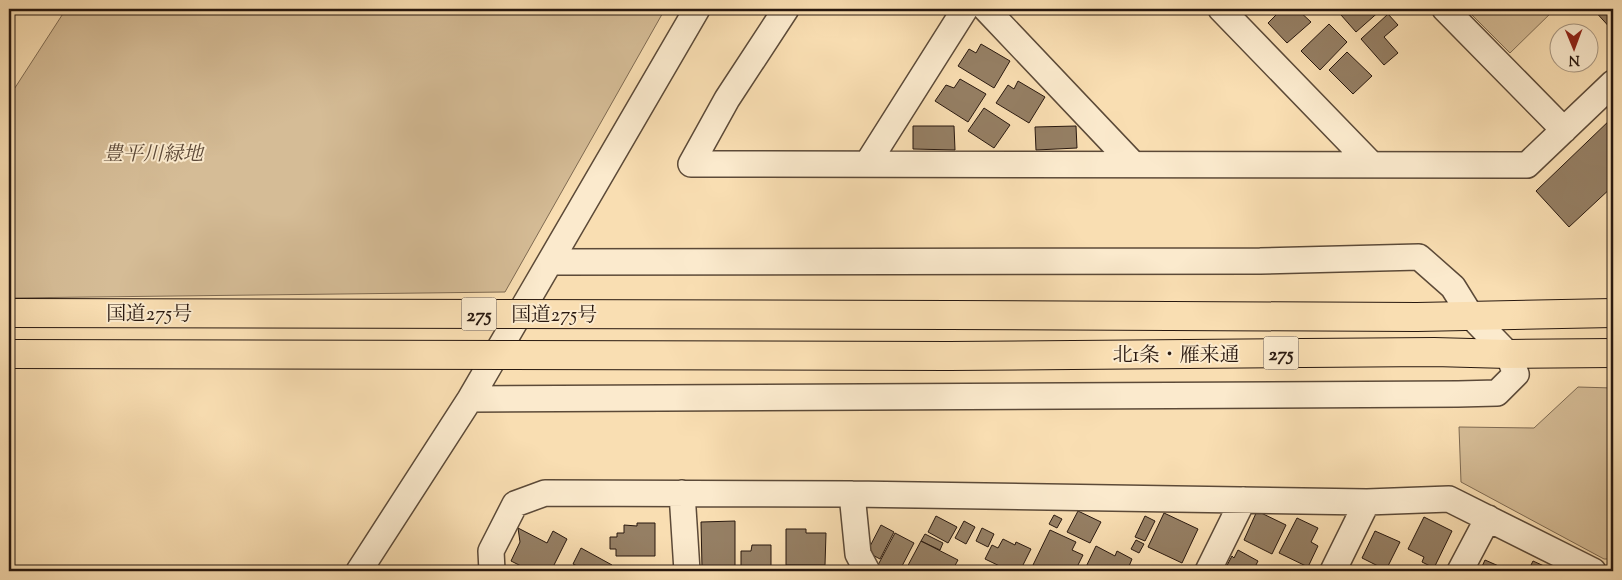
<svg xmlns="http://www.w3.org/2000/svg" width="1622" height="580" viewBox="0 0 1622 580" font-family="'Sorts Mill Goudy','Noto Serif JP',serif">
<rect width="100%" height="100%" fill="#f9deb2"/>
<filter id="stains"><feTurbulence type="fractalNoise" baseFrequency=".004" numOctaves="4"/><feColorMatrix values="0 0 0 0 .2 0 0 0 0 .09 0 0 0 0 .02 0 0 0 .5 -.17"/></filter>
<radialGradient id="worn" r=".72"><stop offset=".6" stop-color="#630" stop-opacity="0"/><stop offset="1" stop-color="#630" stop-opacity=".3"/></radialGradient>
<!-- green -->
<path fill="#d5bc96" stroke="#7e6a52" d="M 66,9 L 665,9 L 505,292 L 9,298 L 9,97 Z
M 1466,9 L 1555,9 L 1510,53 Z
M 1578,387 L 1613,388 L 1613,559 L 1604,559 L 1461,482 L 1459,427 L 1534,428 Z"/>
<!-- building -->
<path fill="#957f64" stroke="#28180f" d="M 1282,9 L 1297,9 L 1311,22 L 1287,43 L 1268,23 Z
M 1348,9 L 1382,9 L 1356,32 L 1341,15 Z
M 1593,9 L 1613,9 L 1613,31 Z
M 1388,14 L 1398,25 L 1384,37 L 1398,53 L 1384,65 L 1361,39 Z
M 1329,24 L 1347,42 L 1320,70 L 1301,51 Z
M 981,44 L 1010,61 L 994,88 L 958,66 L 969,49 L 976,53 Z
M 1347,52 L 1372,76 L 1353,94 L 1329,70 Z
M 960,79 L 986,94 L 968,122 L 935,101 L 946,85 L 954,88 Z
M 1018,81 L 1045,97 L 1029,123 L 996,103 L 1008,85 L 1014,89 Z
M 984,108 L 1010,125 L 994,148 L 968,131 Z
M 1613,117 L 1613,186 L 1569,227 L 1536,191 Z
M 913,126 L 954,126 L 955,150 L 913,149 Z
M 1076,126 L 1077,148 L 1036,150 L 1035,127 Z
M 1078,511 L 1101,522 L 1090,543 L 1067,532 Z
M 1257,511 L 1286,525 L 1272,554 L 1244,540 Z
M 1164,513 L 1198,529 L 1182,563 L 1148,547 Z
M 1054,515 L 1062,519 L 1057,528 L 1049,524 Z
M 936,516 L 957,527 L 948,543 L 928,532 Z
M 1145,516 L 1155,521 L 1145,541 L 1135,537 Z
M 1424,517 L 1452,531 L 1434,568 L 1422,562 L 1424,557 L 1408,549 Z
M 1297,518 L 1318,528 L 1311,542 L 1318,546 L 1308,567 L 1279,553 Z
M 735,521 L 735,566 L 702,567 L 701,522 Z
M 964,521 L 975,527 L 966,544 L 955,538 Z
M 637,523 L 655,523 L 655,556 L 616,556 L 616,549 L 610,549 L 610,537 L 617,537 L 617,533 L 624,533 L 624,525 L 637,526 Z
M 881,525 L 894,532 L 880,559 L 867,552 Z
M 518,528 L 547,543 L 553,531 L 567,539 L 551,571 L 531,571 L 511,561 L 520,542 Z
M 982,528 L 994,534 L 988,547 L 976,541 Z
M 786,529 L 806,529 L 806,533 L 826,533 L 825,565 L 786,565 Z
M 1050,530 L 1076,542 L 1072,550 L 1083,555 L 1075,571 L 1047,571 L 1033,565 Z
M 1375,531 L 1400,542 L 1386,570 L 1362,558 Z
M 895,533 L 914,543 L 901,568 L 897,567 L 895,571 L 890,571 L 878,565 Z
M 925,534 L 943,543 L 940,550 L 921,541 Z
M 1003,539 L 1015,545 L 1016,542 L 1031,549 L 1020,571 L 1010,571 L 985,559 L 992,545 L 998,548 Z
M 1136,540 L 1144,544 L 1139,553 L 1131,549 Z
M 921,541 L 958,560 L 952,571 L 905,571 Z
M 752,545 L 771,545 L 771,571 L 741,571 L 741,551 L 751,551 Z
M 1096,546 L 1115,556 L 1117,551 L 1132,559 L 1127,571 L 1084,571 Z
M 581,548 L 612,565 L 609,571 L 576,571 L 579,567 L 573,564 Z
M 1238,550 L 1258,561 L 1254,569 L 1259,571 L 1224,571 L 1232,556 L 1234,558 Z
M 1485,560 L 1510,571 L 1480,571 Z
M 1533,561 L 1555,571 L 1531,571 L 1531,570 L 1529,569 Z
M 783,566 L 810,567 L 810,571 L 783,571 Z"/>
<g fill="none" stroke-linecap="round" stroke-linejoin="round">
<defs>
<path id="minor" d="M 786,9 L 727,99 L 691,164 L 1527,165 L 1613,83
M 986,9 L 1133,164
M 1221,9 L 1372,165
M 1445,9 L 1564,130
M 867,164 L 965,9
M 470,399 L 1458,394 L 1497,393 L 1516,374 L 1508,354 L 1471,316 L 1453,287 L 1419,257 L 1260,261 L 551,262
M 682,493 L 687,571
M 852,494 L 858,554 L 867,571
M 359,571 L 470,399 L 697,9
M 492,571 L 491,551 L 515,504 L 545,493 L 852,494 L 1367,502 L 1449,499 L 1593,571
M 1208,571 L 1243,500
M 1333,571 L 1367,502
M 1460,571 L 1488,518"/>
<path id="highway" d="M 949,315 L 1417,317 L 1613,313
M 949,356 L 1434,352 L 1508,354 L 1613,353"/>
</defs>
<!-- minor casing -->
<use href="#minor" stroke="#5c4a38" stroke-width="28"/>
<!-- highway casing -->
<use href="#highway" stroke="#28180f" stroke-width="30"/>
<!-- minor -->
<use href="#minor" stroke="#fbeacd" stroke-width="25"/>
<!-- highway -->
<use href="#highway" stroke="#f9deb2" stroke-width="28"/>
<defs>
<path id="highway-bridge" d="M 9,313 L 949,315
M 9,354 L 949,356"/>
</defs>
<!-- highway-bridge casing -->
<use href="#highway-bridge" stroke="#28180f" stroke-width="30" stroke-linecap="butt"/>
<!-- highway-bridge -->
<use href="#highway-bridge" stroke="#f9deb2" stroke-width="28"/>
</g>
<g text-anchor="middle" stroke-width="4" stroke-linejoin="round" paint-order="stroke">
<!-- shield labels -->
<g fill="#fbeacd" stroke="#675748" stroke-width="1">
<rect x="461.5" y="297.5" width="35" height="33" rx="4"/>
<rect x="1263.5" y="336.5" width="35" height="33" rx="4"/>
</g>
<g font-size="19" font-weight="bold" fill="#28180f">
<text x="479" y="321">275</text>
<text x="1281" y="360">275</text>
</g>
<!-- park labels -->
<g font-size="20" font-style="italic" fill="#5c4938" stroke="#fbeacd">
<text x="153" y="160">豊平川緑地</text>
</g>
<!-- street labels -->
<g font-size="20" fill="#28180f" stroke="#fbeacd">
<text x="149" y="320">国道275号</text>
<text x="554" y="321">国道275号</text>
<text x="1176" y="361">北1条・雁来通</text>
</g>
</g>
<!-- margin -->
<rect width="1622" height="580" fill="none" stroke="#f9deb2" stroke-width="30"/>
<rect x="10" y="10" width="1602" height="560" fill="none" stroke="#28180f" stroke-width="2.5"/>
<rect x="15" y="15" width="1592" height="550" fill="none" stroke="#28180f"/>
<!-- north arrow -->
<g transform="translate(1574 48) rotate(179)"><circle r="24" fill="#fbeacd" stroke="#a79681"/>
<path d="M0-4L9 19L0 12L-9 19Z" fill="#8f2418"/>
<text y="-8" font-size="14" font-weight="bold" text-anchor="middle" fill="#28180f">N</text>
</g>
<rect width="100%" height="100%" filter="url(#stains)"/>
<rect width="100%" height="100%" fill="url(#worn)"/>
</svg>
